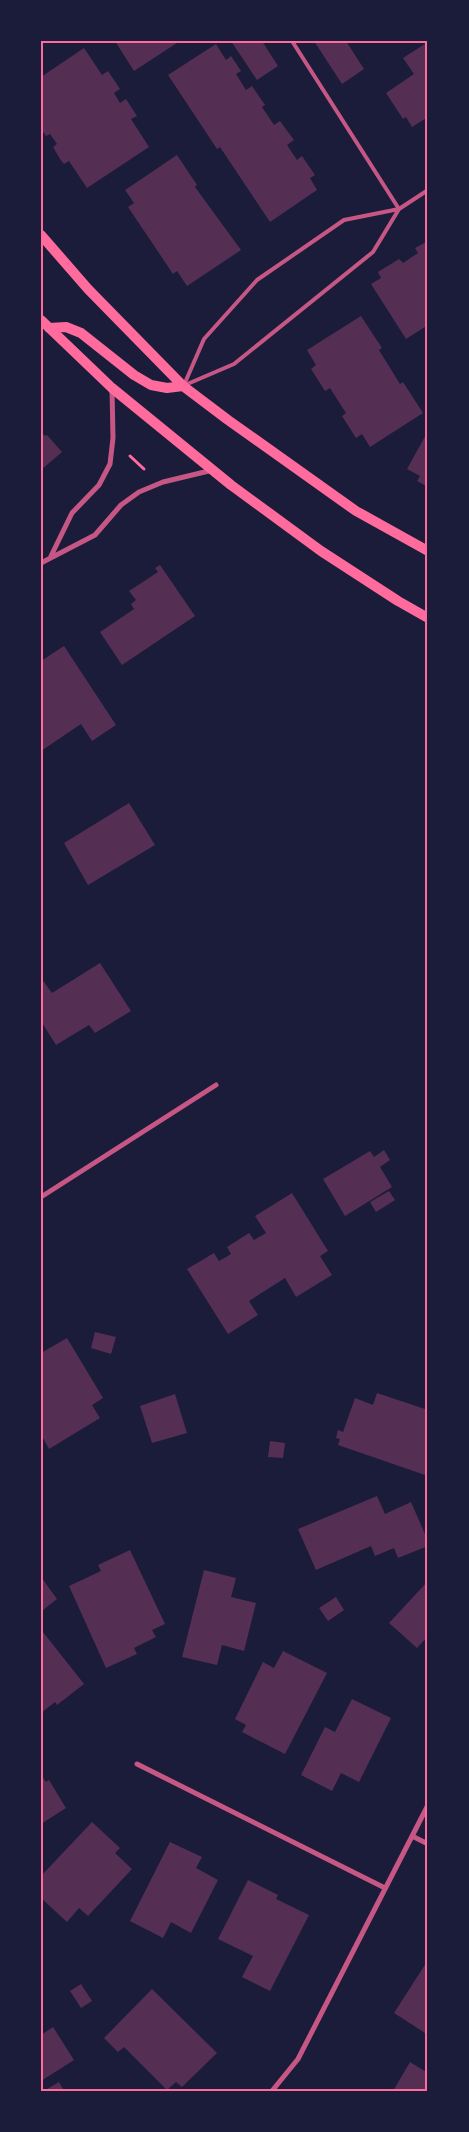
<svg xmlns="http://www.w3.org/2000/svg" width="469" height="2132" viewBox="0 0 469 2132" font-family="Raleway,sans-serif">
<rect width="100%" height="100%" fill="#1b1b3a"/>
<!-- building -->
<path fill="#542f53" d="M 115,41 L 180,41 L 134,71 Z
M 231,41 L 262,41 L 278,66 L 257,80 Z
M 314,41 L 346,41 L 364,69 L 342,84 Z
M 428,42 L 428,117 L 412,127 L 406,117 L 403,119 L 386,93 L 414,74 L 403,58 Z
M 216,44 L 226,60 L 231,56 L 241,71 L 236,74 L 246,90 L 252,86 L 265,105 L 262,107 L 274,125 L 280,121 L 294,140 L 287,145 L 297,160 L 302,156 L 315,175 L 310,178 L 317,190 L 270,222 L 220,147 L 217,149 L 168,75 Z
M 84,48 L 102,75 L 108,71 L 120,89 L 114,93 L 120,103 L 126,99 L 137,116 L 131,119 L 149,147 L 87,188 L 69,161 L 64,164 L 60,159 L 53,147 L 57,144 L 50,134 L 46,136 L 41,129 L 41,77 Z
M 177,155 L 197,185 L 195,187 L 241,250 L 187,286 L 177,271 L 173,274 L 128,207 L 134,203 L 125,190 Z
M 428,241 L 428,325 L 406,339 L 371,284 L 381,278 L 378,272 L 399,259 L 403,263 L 418,253 L 415,248 Z
M 361,316 L 382,348 L 379,350 L 400,384 L 403,382 L 423,413 L 370,447 L 362,434 L 356,438 L 342,416 L 346,413 L 330,388 L 325,391 L 311,369 L 316,365 L 307,350 Z
M 428,431 L 428,487 L 417,481 L 420,476 L 407,469 Z
M 41,432 L 45,436 L 47,435 L 62,452 L 41,470 Z
M 160,565 L 195,616 L 122,665 L 100,632 L 134,609 L 131,604 L 136,600 L 129,591 L 158,572 L 155,568 Z
M 64,646 L 116,725 L 92,741 L 81,724 L 41,751 L 41,661 Z
M 129,803 L 155,845 L 88,885 L 64,843 Z
M 100,963 L 131,1011 L 95,1033 L 89,1025 L 56,1045 L 41,1021 L 41,978 L 52,993 Z
M 384,1150 L 390,1160 L 380,1167 L 392,1187 L 345,1216 L 323,1179 L 370,1151 L 374,1157 Z
M 389,1191 L 395,1200 L 376,1212 L 370,1202 Z
M 292,1193 L 328,1251 L 320,1256 L 332,1275 L 296,1297 L 285,1278 L 249,1301 L 258,1315 L 228,1334 L 187,1269 L 214,1253 L 219,1261 L 231,1254 L 227,1247 L 249,1233 L 254,1240 L 266,1233 L 255,1216 Z
M 95,1332 L 116,1337 L 111,1354 L 91,1348 Z
M 67,1338 L 103,1398 L 92,1405 L 100,1418 L 49,1449 L 43,1438 L 41,1439 L 41,1353 Z
M 377,1393 L 428,1410 L 428,1469 L 425,1475 L 338,1445 L 340,1439 L 336,1438 L 338,1430 L 343,1432 L 355,1398 L 373,1405 Z
M 175,1394 L 187,1433 L 152,1443 L 140,1406 Z
M 270,1441 L 285,1443 L 283,1458 L 268,1457 Z
M 377,1496 L 385,1514 L 411,1502 L 428,1541 L 428,1546 L 398,1558 L 394,1548 L 375,1556 L 371,1546 L 316,1570 L 298,1529 Z
M 130,1550 L 165,1624 L 152,1630 L 156,1637 L 134,1648 L 137,1654 L 106,1668 L 69,1586 L 101,1571 L 98,1565 Z
M 204,1570 L 236,1578 L 231,1597 L 256,1603 L 244,1651 L 222,1645 L 217,1665 L 182,1657 Z
M 41,1577 L 57,1599 L 43,1610 L 41,1608 Z
M 428,1581 L 428,1636 L 417,1648 L 389,1623 Z
M 336,1597 L 344,1610 L 328,1621 L 319,1608 Z
M 43,1632 L 84,1684 L 57,1705 L 55,1702 L 41,1713 L 41,1634 Z
M 283,1651 L 327,1673 L 285,1754 L 242,1732 L 246,1725 L 235,1719 L 263,1662 L 274,1668 Z
M 352,1699 L 391,1718 L 359,1782 L 341,1773 L 332,1791 L 301,1775 L 325,1727 L 335,1732 Z
M 41,1775 L 46,1782 L 49,1780 L 66,1808 L 41,1824 Z
M 92,1822 L 120,1848 L 115,1853 L 132,1869 L 88,1916 L 79,1908 L 67,1922 L 41,1898 L 41,1876 Z
M 170,1842 L 202,1857 L 196,1868 L 218,1880 L 191,1933 L 171,1922 L 163,1938 L 130,1921 Z
M 248,1880 L 278,1895 L 276,1899 L 309,1915 L 270,1991 L 242,1977 L 253,1956 L 218,1939 Z
M 428,1960 L 428,2029 L 425,2033 L 394,2013 Z
M 81,1984 L 92,2001 L 81,2008 L 70,1991 Z
M 152,1989 L 217,2053 L 182,2087 L 176,2082 L 167,2090 L 124,2047 L 118,2052 L 104,2038 Z
M 53,2027 L 74,2060 L 41,2081 L 41,2035 Z
M 410,2062 L 428,2073 L 428,2091 L 393,2091 Z
M 59,2082 L 64,2091 L 44,2091 Z"/>
<g fill="none" stroke-linecap="round" stroke-linejoin="round">
<!-- path -->
<path stroke="#ff6b9d" stroke-width="3" d="M 130,456 L 144,469"/>
<!-- service -->
<path stroke="#c65784" stroke-width="4" d="M 292,41 L 399,209
M 184,385 L 204,339 L 257,280 L 344,220 L 399,209 L 428,190
M 185,385 L 234,364 L 373,252 L 399,209"/>
<!-- minor -->
<path stroke="#c65784" stroke-width="5" d="M 51,556 L 72,513 L 99,485 L 110,464 L 113,438 L 112,389
M 41,563 L 95,535 L 121,505 L 139,492 L 163,482 L 213,470
M 41,1197 L 216,1085
M 137,1764 L 385,1888
M 412,1836 L 428,1844
M 272,2091 L 298,2059 L 428,1805"/>
<!-- secondary -->
<path stroke="#ff6b9d" stroke-width="10" d="M 41,235 L 88,289 L 183,386 L 228,420 L 356,511 L 428,551
M 41,320 L 112,388 L 231,485 L 321,551 L 398,601 L 428,618
M 49,328 L 66,327 L 81,333 L 134,375 L 151,385 L 167,388 L 183,386"/>
</g>
<!-- border -->
<rect width="469" height="2132" fill="none" stroke="#1b1b3a" stroke-width="85"/>
<rect x="42" y="42" width="384" height="2048" fill="none" stroke="#ff6b9d" stroke-width="2"/>
</svg>
